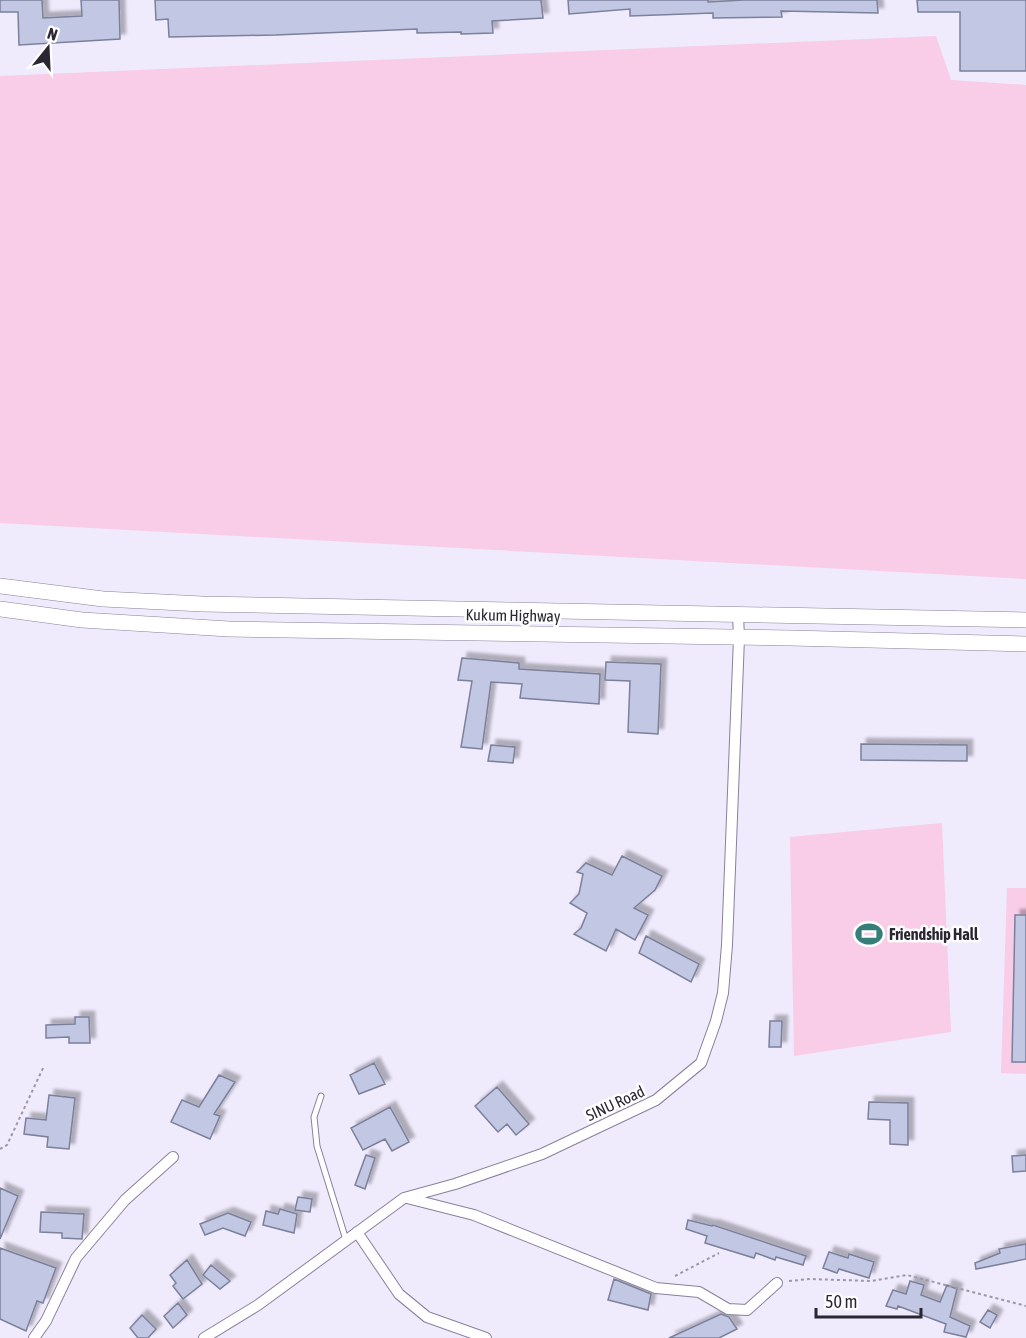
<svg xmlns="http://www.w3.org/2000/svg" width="1026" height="1338" viewBox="0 0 1026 1338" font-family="'Asap Condensed',sans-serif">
<defs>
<filter id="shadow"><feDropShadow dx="5.5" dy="-5.5" stdDeviation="1.5" flood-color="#0004"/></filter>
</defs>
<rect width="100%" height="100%" fill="#efeafc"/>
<!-- green -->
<path fill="#f9cce7" d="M 936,36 L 951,80 L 1026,85 L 1026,579 L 0,523 L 0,76 Z
M 942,823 L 951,1032 L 794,1056 L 790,837 Z
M 1007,888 L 1026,888 L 1026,1074 L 1001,1073 Z"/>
<!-- building -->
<path fill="#c2c7e4" stroke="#7b809a" stroke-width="1.5" filter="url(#shadow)" d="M 0,0 L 42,0 L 43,18 L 82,16 L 81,0 L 119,0 L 120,39 L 19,45 L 18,12 L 0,12 Z
M 155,0 L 541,0 L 543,18 L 492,21 L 493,33 L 461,34 L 461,32 L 417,33 L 417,29 L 276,35 L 169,37 L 168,19 L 156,20 Z
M 568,0 L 708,0 L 708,2 L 744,0 L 877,0 L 878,13 L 781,11 L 782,17 L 713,18 L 713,13 L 630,16 L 630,9 L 569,14 Z
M 917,0 L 1026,0 L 1026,71 L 960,71 L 960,12 L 918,12 Z
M 462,658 L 519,663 L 519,669 L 600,674 L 599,704 L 520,698 L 522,684 L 491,682 L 482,749 L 461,747 L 472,681 L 458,680 Z
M 606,662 L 661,664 L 658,734 L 628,732 L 630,681 L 605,680 Z
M 861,744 L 967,745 L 967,761 L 861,760 Z
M 491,745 L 515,747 L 513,763 L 488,761 Z
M 622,856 L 662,876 L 655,890 L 634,908 L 648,915 L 635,940 L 616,929 L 606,951 L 574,934 L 581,928 L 587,913 L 570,903 L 579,894 L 583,874 L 577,872 L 586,863 L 612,875 Z
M 1015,915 L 1026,915 L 1026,1062 L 1012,1062 Z
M 646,936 L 699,964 L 691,982 L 639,953 Z
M 75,1017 L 89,1017 L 90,1043 L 69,1043 L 69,1037 L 46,1038 L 46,1025 L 75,1024 Z
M 770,1021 L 782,1021 L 781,1047 L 769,1047 Z
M 374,1063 L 385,1084 L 359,1094 L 350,1075 Z
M 219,1075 L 235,1082 L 214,1114 L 220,1116 L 210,1139 L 171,1122 L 182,1100 L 199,1107 Z
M 497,1087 L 529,1124 L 516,1135 L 507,1124 L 498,1132 L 475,1106 Z
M 49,1095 L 75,1098 L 69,1149 L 47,1147 L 48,1137 L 24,1134 L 26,1118 L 46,1120 Z
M 869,1102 L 908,1103 L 908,1145 L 890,1144 L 890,1120 L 868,1119 Z
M 390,1107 L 409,1142 L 392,1151 L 385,1139 L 363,1150 L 351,1128 Z
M 366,1155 L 375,1158 L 365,1189 L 355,1185 Z
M 1026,1155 L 1026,1171 L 1013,1172 L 1012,1156 Z
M 0,1188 L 18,1196 L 0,1239 Z
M 298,1197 L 312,1199 L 310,1212 L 295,1210 Z
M 280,1209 L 297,1214 L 294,1233 L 263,1225 L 266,1211 L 278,1214 Z
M 41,1212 L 84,1214 L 82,1239 L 62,1238 L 62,1233 L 40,1232 Z
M 228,1213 L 251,1222 L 245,1236 L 223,1228 L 205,1235 L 200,1224 Z
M 688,1220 L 712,1226 L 713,1225 L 806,1256 L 803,1265 L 776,1257 L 775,1260 L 756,1253 L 754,1258 L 705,1243 L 707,1236 L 686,1229 Z
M 1026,1244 L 1026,1259 L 976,1269 L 975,1263 L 1000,1253 L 999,1249 Z
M 0,1248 L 56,1268 L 43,1303 L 37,1301 L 26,1331 L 0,1319 Z
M 829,1252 L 848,1258 L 849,1254 L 874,1262 L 869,1278 L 839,1269 L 837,1273 L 823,1268 Z
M 187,1260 L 202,1284 L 183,1299 L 173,1286 L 176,1283 L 170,1275 Z
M 211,1265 L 230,1281 L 220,1289 L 203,1275 Z
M 614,1279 L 651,1294 L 648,1310 L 608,1300 Z
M 910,1281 L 924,1285 L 921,1295 L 940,1302 L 947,1285 L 957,1289 L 950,1317 L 970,1326 L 966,1337 L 944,1332 L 946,1324 L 898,1306 L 897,1309 L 886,1306 L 893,1290 L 906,1294 Z
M 178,1303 L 187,1315 L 173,1328 L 164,1316 Z
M 988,1310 L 997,1315 L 990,1328 L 980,1322 Z
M 721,1314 L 729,1317 L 737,1329 L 719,1338 L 669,1338 Z
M 142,1315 L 156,1329 L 148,1338 L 138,1338 L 130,1328 Z"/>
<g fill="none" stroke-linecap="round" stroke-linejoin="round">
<defs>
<path id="lane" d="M 321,1096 L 314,1117 L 317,1146 L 346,1240"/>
<path id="street" d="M 407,1198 L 474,1215 L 656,1288 L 699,1292 L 728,1309 L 747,1310 L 777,1283
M 357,1232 L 399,1294 L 427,1317 L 486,1338
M 34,1338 L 46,1321 L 76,1258 L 125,1200 L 173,1157
M 204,1338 L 258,1305 L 404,1198 L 455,1184 L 542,1154 L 656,1100 L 701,1063 L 716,1021 L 723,993 L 727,945 L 739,638 L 738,614"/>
<path id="secondary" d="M 0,586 L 103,599 L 202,604 L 1026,620
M 0,609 L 82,620 L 229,629 L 791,638 L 1026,644"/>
</defs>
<!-- lane casing -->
<use href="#lane" stroke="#89819b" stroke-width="7"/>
<!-- street casing -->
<use href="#street" stroke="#89819b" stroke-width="12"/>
<!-- secondary casing -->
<use href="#secondary" stroke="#89819b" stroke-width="16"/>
<!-- path -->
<path stroke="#9d98a7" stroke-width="2" stroke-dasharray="3 3" stroke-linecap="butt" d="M 0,1149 L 7,1145 L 44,1066
M 675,1276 L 719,1253
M 789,1281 L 810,1279 L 871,1281 L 907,1275 L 1026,1306"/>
<!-- lane -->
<use href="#lane" stroke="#fff" stroke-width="5"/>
<!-- street -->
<use href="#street" stroke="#fff" stroke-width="10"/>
<!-- secondary -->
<use href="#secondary" stroke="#fff" stroke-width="15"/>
</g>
<!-- icons -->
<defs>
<symbol id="stadium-bare" viewBox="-9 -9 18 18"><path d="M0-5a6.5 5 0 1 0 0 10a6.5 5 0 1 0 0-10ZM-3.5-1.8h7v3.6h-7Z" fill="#367e7a" stroke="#fff" stroke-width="2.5" paint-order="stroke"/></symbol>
</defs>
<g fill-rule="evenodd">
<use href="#stadium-bare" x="850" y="915" width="38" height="38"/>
</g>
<g text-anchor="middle" stroke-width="5" stroke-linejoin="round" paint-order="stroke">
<!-- street labels -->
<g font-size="16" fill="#2a2732" stroke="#fff">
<text transform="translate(513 615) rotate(1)" y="6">Kukum Highway</text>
<text transform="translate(615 1103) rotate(-25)" y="6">SINU Road</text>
</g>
<!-- poi labels -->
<g font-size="16" font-weight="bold" fill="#2a2732" stroke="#fff" text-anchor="start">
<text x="889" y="940">Friendship Hall</text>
</g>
</g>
<!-- north arrow -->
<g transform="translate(48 48) rotate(18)" stroke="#ffffff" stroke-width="4.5" paint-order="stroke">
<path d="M0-4.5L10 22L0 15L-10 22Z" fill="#2a2732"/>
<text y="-9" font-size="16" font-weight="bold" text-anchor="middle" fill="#2a2732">N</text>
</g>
<!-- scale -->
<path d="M816 1308v9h105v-9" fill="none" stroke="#2a2732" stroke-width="3"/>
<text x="825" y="1308" font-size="18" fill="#2a2732" stroke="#ffffff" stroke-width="4.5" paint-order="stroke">50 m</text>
</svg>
